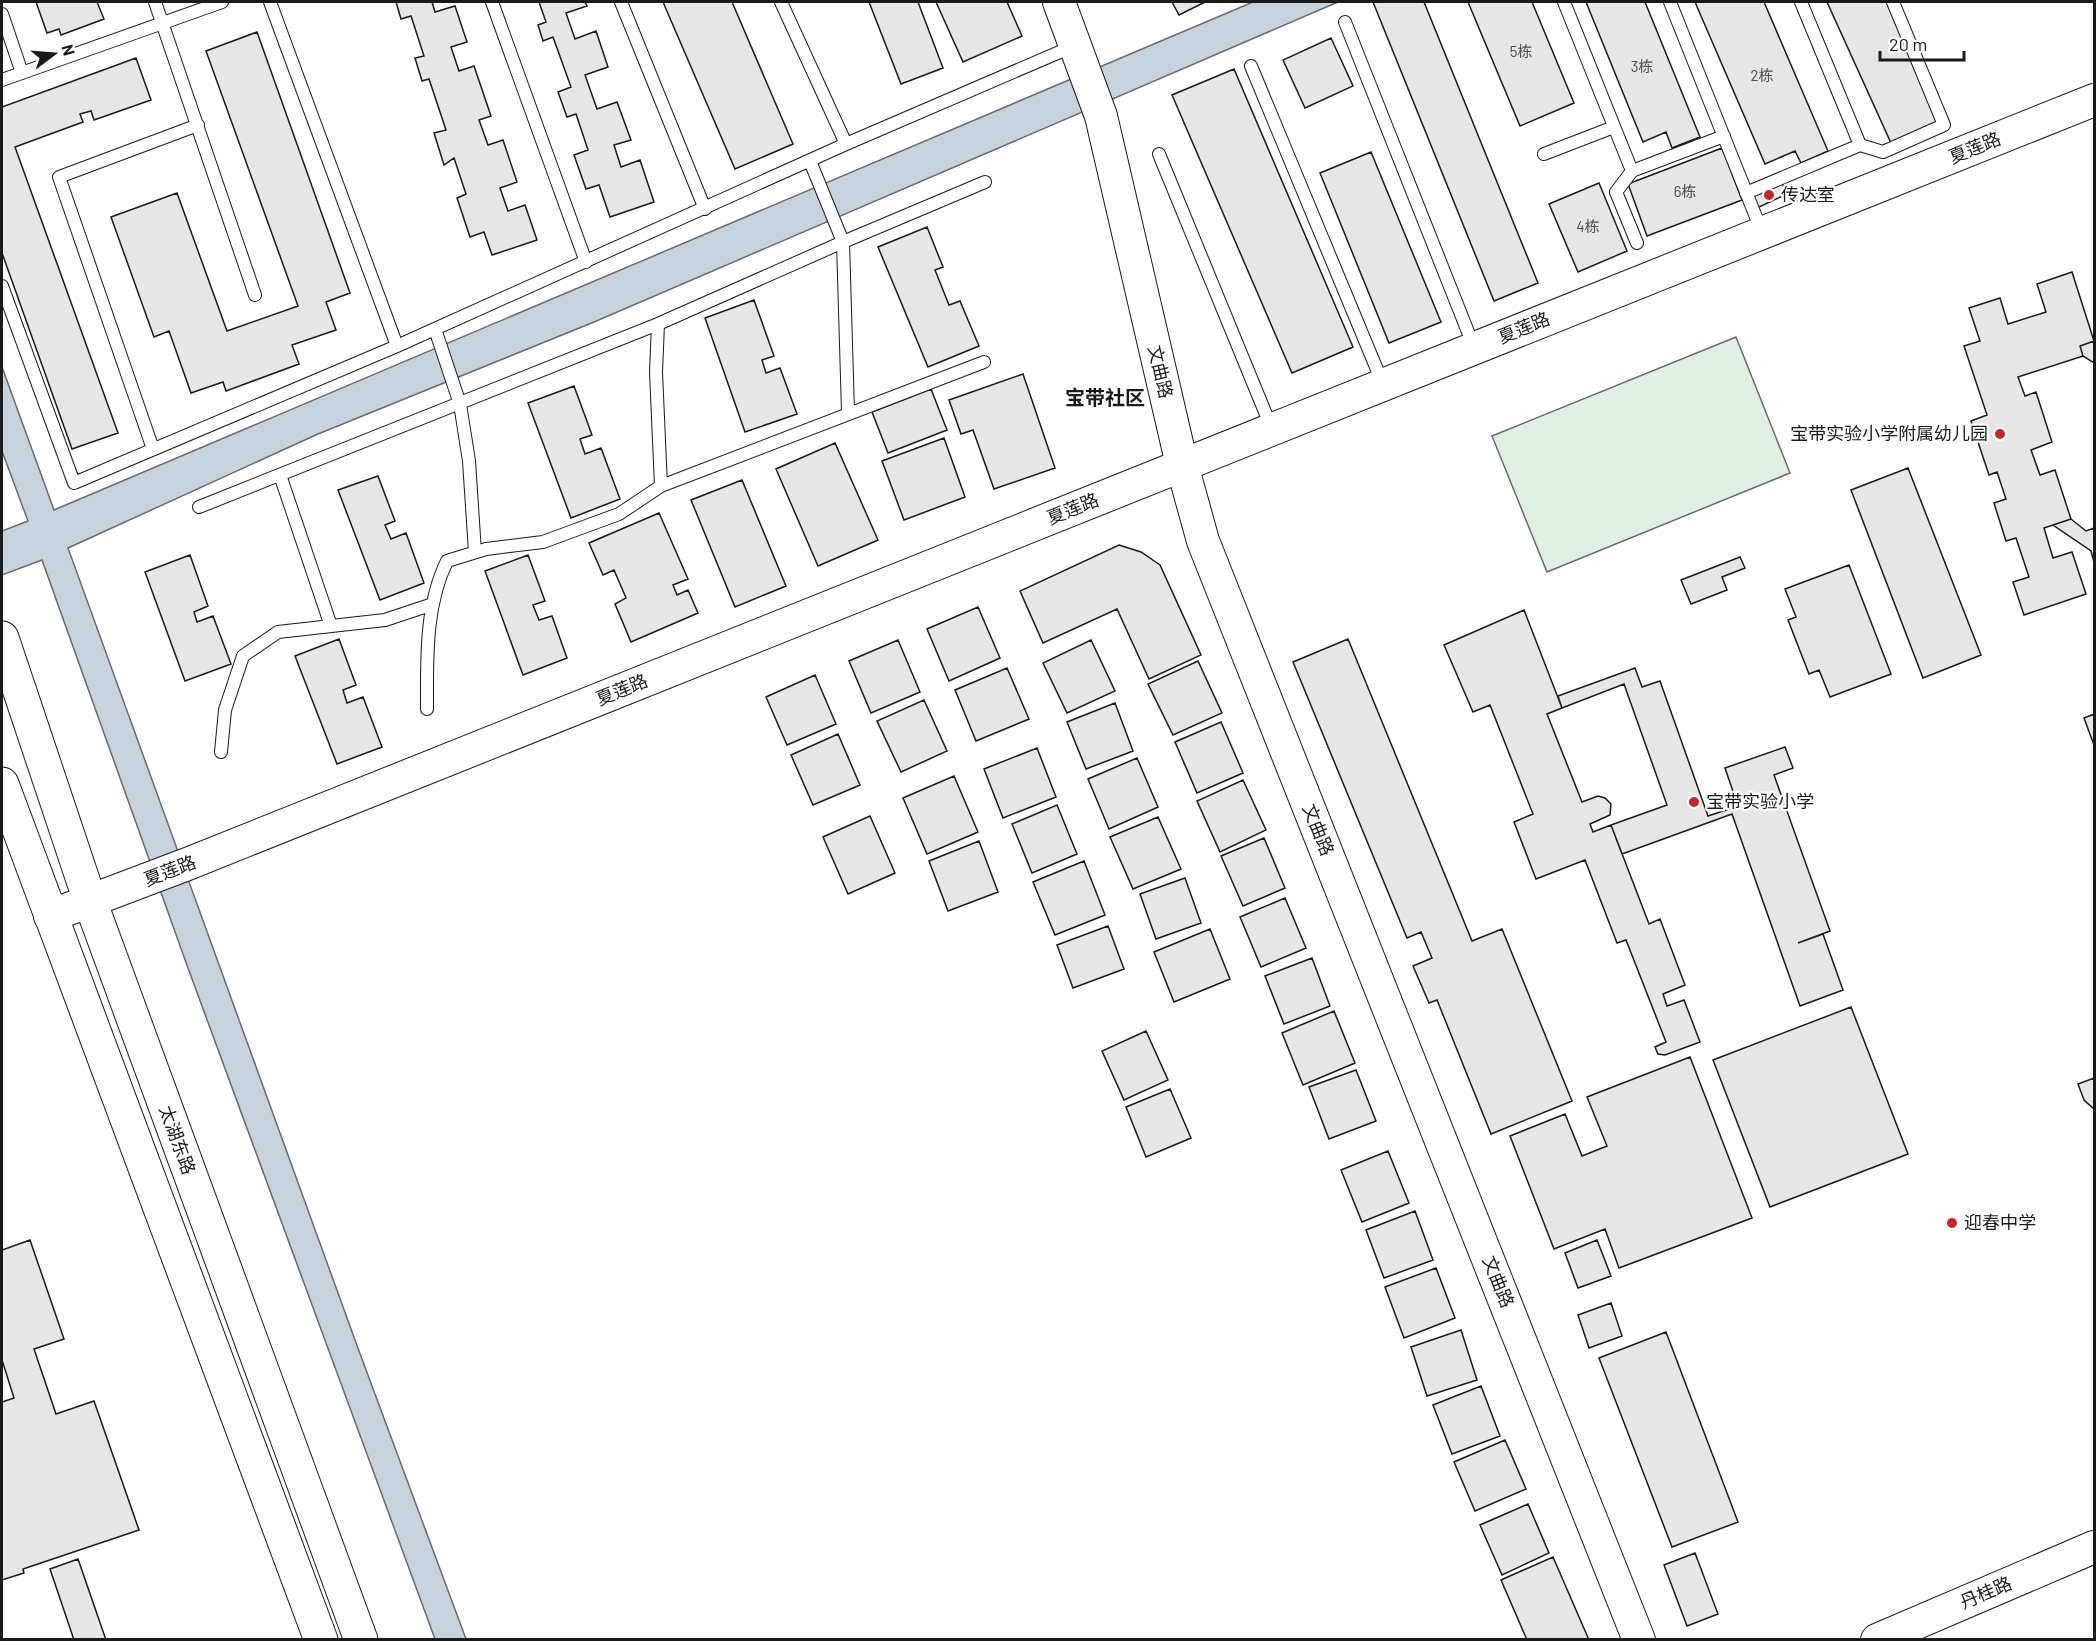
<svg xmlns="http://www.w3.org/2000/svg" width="2096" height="1641" viewBox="0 0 2096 1641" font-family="Barlow,'Noto Sans SC',sans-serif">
<rect width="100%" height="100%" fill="#fff"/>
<!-- green -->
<path fill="#e0efe3" stroke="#6a6a6a" stroke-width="1.5" d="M 1736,337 L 1790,473 L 1547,572 L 1492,436 Z"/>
<!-- water -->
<path fill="#c6d2dc" stroke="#6a6a6a" stroke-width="1.5" d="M 1253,2 L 1338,2 L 594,322 L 318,434 L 68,548 L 359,1351 L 466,1639 L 435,1639 L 188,968 L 42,560 L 2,575 L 2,531 L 28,521 L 2,451 L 2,367 L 54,510 Z"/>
<!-- building -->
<path fill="#e6e6e6" stroke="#1a1a1a" stroke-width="1.5" d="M 36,2 L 97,2 L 104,19 L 61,35 L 59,29 L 47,33 Z
M 396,2 L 432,2 L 435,12 L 455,6 L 467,42 L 451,47 L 459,71 L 474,66 L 491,116 L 479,120 L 488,145 L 503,140 L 517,182 L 500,188 L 508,211 L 525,205 L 537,240 L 492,255 L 484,232 L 470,237 L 457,198 L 466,194 L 454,158 L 444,165 L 434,133 L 446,130 L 429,79 L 422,81 L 415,58 L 424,56 L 411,16 L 401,19 Z
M 539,2 L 585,2 L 587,6 L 566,13 L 575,39 L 596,31 L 608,67 L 585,75 L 597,109 L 617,102 L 631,140 L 614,145 L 621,167 L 640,160 L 654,202 L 610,217 L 599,185 L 586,189 L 574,155 L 588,150 L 576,114 L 567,117 L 558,92 L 571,87 L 553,37 L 543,41 L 538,25 L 546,22 Z
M 663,2 L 732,2 L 793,144 L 735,169 Z
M 869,2 L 918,2 L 943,68 L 901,84 Z
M 936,2 L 1007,2 L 1022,36 L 963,62 Z
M 1172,2 L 1205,2 L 1179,15 Z
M 1373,2 L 1424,2 L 1538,283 L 1494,301 Z
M 1468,2 L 1532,2 L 1574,103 L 1520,126 Z
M 1586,2 L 1645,2 L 1700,137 L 1672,148 L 1666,132 L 1643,142 Z
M 1695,2 L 1764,2 L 1828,151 L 1801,163 L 1795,151 L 1765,164 Z
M 1827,2 L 1888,2 L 1942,121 L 1891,143 Z
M 257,32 L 350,293 L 326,302 L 336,330 L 292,345 L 299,364 L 226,391 L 223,382 L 191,393 L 169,331 L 154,337 L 111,217 L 177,193 L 227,331 L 298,306 L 206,51 Z
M 1331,38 L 1353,86 L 1305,108 L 1283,60 Z
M 136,58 L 151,100 L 94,120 L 91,111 L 80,114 L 83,122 L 15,147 L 118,433 L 72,449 L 2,253 L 2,107 Z
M 1234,69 L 1353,347 L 1292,373 L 1172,95 Z
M 1722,148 L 1742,200 L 1647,236 L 1628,184 Z
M 1371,152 L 1441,322 L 1389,343 L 1320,173 Z
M 1599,183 L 1627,251 L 1578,272 L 1549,204 Z
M 1782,183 L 1787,194 L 1757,208 L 1752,196 Z
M 927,227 L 943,267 L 935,270 L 949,305 L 960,301 L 979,346 L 928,367 L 878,247 Z
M 2072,272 L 2094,341 L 2080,346 L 2083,356 L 2018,377 L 2025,396 L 2036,392 L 2052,442 L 2031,450 L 2040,475 L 2055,470 L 2071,519 L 2044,528 L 2053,558 L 2072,552 L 2086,594 L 2024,615 L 2013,582 L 2029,577 L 2016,538 L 2006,541 L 1994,503 L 2006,499 L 1997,472 L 1989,475 L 1971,421 L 1987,415 L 1964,346 L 1980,341 L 1969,308 L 2000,298 L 2008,324 L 2046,312 L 2037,284 Z
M 754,300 L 774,356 L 762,360 L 766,373 L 780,368 L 797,414 L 745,432 L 705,318 Z
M 2094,341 L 2094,363 L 2083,356 L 2080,346 Z
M 1023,374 L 1055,468 L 994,489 L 973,430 L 961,434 L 949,400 Z
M 574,386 L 592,435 L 580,439 L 585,454 L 601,448 L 620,499 L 571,518 L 528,403 Z
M 931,389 L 947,430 L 888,453 L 872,412 Z
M 944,438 L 965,497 L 904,520 L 882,461 Z
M 835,443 L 878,540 L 818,566 L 776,469 Z
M 1908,468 L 1981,655 L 1923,678 L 1851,490 Z
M 378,476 L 395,521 L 385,525 L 391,539 L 406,533 L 424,583 L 380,600 L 338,490 Z
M 742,480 L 786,586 L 735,607 L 691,500 Z
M 659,513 L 688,579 L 673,585 L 677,595 L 688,590 L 698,613 L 631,642 L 615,604 L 626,598 L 614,570 L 603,575 L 589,543 Z
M 2071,519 L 2086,531 L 2094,528 L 2094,562 L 2091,551 L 2053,525 Z
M 1119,545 L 1141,552 L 1160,565 L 1201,655 L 1149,679 L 1117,609 L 1043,643 L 1020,591 Z
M 190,555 L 208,606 L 194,612 L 197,622 L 213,616 L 231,664 L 185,681 L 145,572 Z
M 528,555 L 545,601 L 533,605 L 539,620 L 552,616 L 567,658 L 523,675 L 485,571 Z
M 1740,557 L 1745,568 L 1722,577 L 1727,590 L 1691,604 L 1681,580 Z
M 1849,565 L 1891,674 L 1830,697 L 1819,670 L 1809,674 L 1788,620 L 1796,617 L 1785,589 Z
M 978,607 L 1000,658 L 949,681 L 927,629 Z
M 1524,610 L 1562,708 L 1547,714 L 1582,802 L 1598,796 L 1605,798 L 1611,804 L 1610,815 L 1590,824 L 1593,832 L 1611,825 L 1649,924 L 1660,919 L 1685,985 L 1663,994 L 1667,1006 L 1684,1000 L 1700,1042 L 1665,1055 L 1658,1054 L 1655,1047 L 1666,1042 L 1626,940 L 1617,943 L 1585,860 L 1536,879 L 1514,822 L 1533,814 L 1490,705 L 1473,712 L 1444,645 Z
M 339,639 L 356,685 L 343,690 L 347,703 L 363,697 L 382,747 L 337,764 L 295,656 Z
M 1348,639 L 1472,941 L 1502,929 L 1572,1101 L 1491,1134 L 1437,1000 L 1429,1003 L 1413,966 L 1432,958 L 1421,932 L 1407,938 L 1293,662 Z
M 898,640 L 920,692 L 871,713 L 849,661 Z
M 1091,640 L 1115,691 L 1067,713 L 1043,663 Z
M 1198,661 L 1222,713 L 1173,735 L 1148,684 Z
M 1007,668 L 1029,719 L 976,741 L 955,690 Z
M 1635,668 L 1642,687 L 1660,681 L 1708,816 L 1738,806 L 1725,768 L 1785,747 L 1793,768 L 1774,775 L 1830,931 L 1798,943 L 1823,934 L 1843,990 L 1800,1006 L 1732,814 L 1622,854 L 1611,825 L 1667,805 L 1624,684 L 1562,708 L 1558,696 Z
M 815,675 L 836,724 L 787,745 L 766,697 Z
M 924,700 L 947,751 L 901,772 L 877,721 Z
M 1115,703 L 1133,751 L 1086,769 L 1067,722 Z
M 2094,714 L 2094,745 L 2084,718 Z
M 1221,722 L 1243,773 L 1197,793 L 1175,742 Z
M 838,734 L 860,785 L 813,805 L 791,755 Z
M 1037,748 L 1056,797 L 1003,818 L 984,769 Z
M 1137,758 L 1158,807 L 1109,829 L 1088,779 Z
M 954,776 L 978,832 L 927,854 L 903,798 Z
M 1243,780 L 1266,830 L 1220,852 L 1197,801 Z
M 1057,805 L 1077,854 L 1032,873 L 1012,824 Z
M 870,816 L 895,873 L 848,894 L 823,837 Z
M 1158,817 L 1181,869 L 1133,889 L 1110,837 Z
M 1264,838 L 1285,888 L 1243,906 L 1221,856 Z
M 979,841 L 998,892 L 948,911 L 929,861 Z
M 1084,861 L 1105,915 L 1055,935 L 1033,882 Z
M 1185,878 L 1201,923 L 1156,939 L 1140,894 Z
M 1285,898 L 1306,948 L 1261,967 L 1240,917 Z
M 1108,926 L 1124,969 L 1073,988 L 1057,945 Z
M 1210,929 L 1230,979 L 1174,1002 L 1154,952 Z
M 1312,958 L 1330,1006 L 1284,1024 L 1265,976 Z
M 1851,1007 L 1908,1154 L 1770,1207 L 1713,1060 Z
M 1334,1011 L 1355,1063 L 1303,1085 L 1282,1033 Z
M 1146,1031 L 1168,1080 L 1124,1100 L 1102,1051 Z
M 1690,1057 L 1752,1218 L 1619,1268 L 1605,1229 L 1554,1249 L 1510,1136 L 1565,1114 L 1582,1156 L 1607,1146 L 1587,1097 Z
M 1356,1070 L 1376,1121 L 1329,1139 L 1309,1087 Z
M 2094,1078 L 2094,1109 L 2084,1100 L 2078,1084 Z
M 1170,1089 L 1191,1138 L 1146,1157 L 1126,1107 Z
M 1388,1151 L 1409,1203 L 1362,1222 L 1341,1170 Z
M 1415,1211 L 1433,1260 L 1384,1278 L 1366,1230 Z
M 30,1240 L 64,1339 L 34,1349 L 56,1414 L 94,1401 L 139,1530 L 23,1569 L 24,1573 L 2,1580 L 2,1402 L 14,1398 L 2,1360 L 2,1250 Z
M 1597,1240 L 1611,1276 L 1578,1288 L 1565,1253 Z
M 1436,1268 L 1455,1318 L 1404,1338 L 1385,1287 Z
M 1611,1303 L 1622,1336 L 1589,1348 L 1578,1315 Z
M 1461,1330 L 1477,1380 L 1427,1396 L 1411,1347 Z
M 1666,1332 L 1738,1522 L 1672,1547 L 1599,1358 Z
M 1481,1386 L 1500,1436 L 1452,1454 L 1433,1405 Z
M 1505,1440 L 1526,1489 L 1475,1511 L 1454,1462 Z
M 1528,1504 L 1549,1553 L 1502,1575 L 1480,1525 Z
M 1695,1553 L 1718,1614 L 1687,1626 L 1664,1565 Z
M 1553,1557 L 1589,1640 L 1527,1640 L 1501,1580 Z
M 78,1559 L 106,1640 L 74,1640 L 50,1569 Z"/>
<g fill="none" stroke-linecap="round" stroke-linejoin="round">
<defs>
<path id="service" d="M 155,2 L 255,295
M 270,2 L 397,346
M 492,2 L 586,262
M 621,2 L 705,209
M 781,2 L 846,144
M 1564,2 L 1632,171
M 1670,2 L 1762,232
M 2,14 L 22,73
M 1345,22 L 1474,347
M 1251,66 L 1383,384
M 2,80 L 222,2
M 1860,145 L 1883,152 L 1944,125 L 1893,2
M 1159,154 L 1272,429
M 1544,154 L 1614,127
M 810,161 L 843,242 L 985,182
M 1746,193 L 1860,145 L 1801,2
M 1637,243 L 1616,192 L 1632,171 L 1724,136
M 2,286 L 74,483 L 397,346 L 846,144 L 1076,45
M 658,324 L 656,372 L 661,486
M 435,329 L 460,404 L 469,461 L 475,552
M 153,449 L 59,177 L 198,125
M 280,475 L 331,626
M 199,507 L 658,324 L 843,242 L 848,412
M 427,709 C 427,659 425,606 447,561 L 486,549 L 543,542 L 619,514 L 661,486 L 984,362
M 221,752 L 225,710 L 243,656 L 278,632 L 385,620 L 433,604"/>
<path id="tertiary" d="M 1059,2 L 1101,116 L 1182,465 L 1203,541 L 1639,1640
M 50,916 L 190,863 L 2094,100
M 1877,1640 L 2094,1547"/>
<path id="primary" d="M 2,638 L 90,901 L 361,1640
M 2,784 L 321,1640"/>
</defs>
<!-- service casing -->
<use href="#service" stroke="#1a1a1a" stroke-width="14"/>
<!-- tertiary casing -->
<use href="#tertiary" stroke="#1a1a1a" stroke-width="34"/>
<!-- primary casing -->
<use href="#primary" stroke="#1a1a1a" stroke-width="35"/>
<!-- service -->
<use href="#service" stroke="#fff" stroke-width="12"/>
<!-- tertiary -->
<use href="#tertiary" stroke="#fff" stroke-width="32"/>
<!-- primary -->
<use href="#primary" stroke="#fff" stroke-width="33"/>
</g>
<!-- markers -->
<g fill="#c62828" stroke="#fff" stroke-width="2">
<circle cx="1769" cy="195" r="6"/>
<circle cx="2000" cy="434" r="6"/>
<circle cx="1694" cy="802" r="6"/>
<circle cx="1952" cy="1223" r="6"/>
</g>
<g text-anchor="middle" stroke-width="4.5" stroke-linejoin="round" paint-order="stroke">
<!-- number labels -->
<g font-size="15" fill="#4d4d4d">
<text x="1521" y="57">5栋</text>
<text x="1642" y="72">3栋</text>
<text x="1762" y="81">2栋</text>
<text x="1685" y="197">6栋</text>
<text x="1588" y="232">4栋</text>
</g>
<!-- street labels -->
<g font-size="18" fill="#1a1a1a" stroke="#fff">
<text transform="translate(1975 148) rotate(-22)" y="6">夏莲路</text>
<text transform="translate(1524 328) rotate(-22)" y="6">夏莲路</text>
<text transform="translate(1160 372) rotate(77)" y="6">文曲路</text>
<text transform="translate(1073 509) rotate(-22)" y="6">夏莲路</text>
<text transform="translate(622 690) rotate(-22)" y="6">夏莲路</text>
<text transform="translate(1318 830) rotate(68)" y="6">文曲路</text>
<text transform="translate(170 871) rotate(-21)" y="6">夏莲路</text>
<text transform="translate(177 1140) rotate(70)" y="6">太湖东路</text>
<text transform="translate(1498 1282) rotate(68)" y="6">文曲路</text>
<text transform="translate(1986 1593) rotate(-23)" y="6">丹桂路</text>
</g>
<!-- poi labels -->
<g font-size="18" fill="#1a1a1a" stroke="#fff" text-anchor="start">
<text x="1781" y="201">传达室</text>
<text x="1988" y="440" text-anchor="end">宝带实验小学附属幼儿园</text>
<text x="1706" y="808">宝带实验小学</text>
<text x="1964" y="1229">迎春中学</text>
</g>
<!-- neighbourhood labels -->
<g font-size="20" font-weight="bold" fill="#1a1a1a" stroke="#fff">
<text x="1105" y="405">宝带社区</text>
</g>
</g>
<!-- border -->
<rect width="2096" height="1641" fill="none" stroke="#1a1a1a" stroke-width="6"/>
<!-- north arrow -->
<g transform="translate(54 54) rotate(74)" stroke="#ffffff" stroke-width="4.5" paint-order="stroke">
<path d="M0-4.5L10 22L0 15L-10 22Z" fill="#1a1a1a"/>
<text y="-9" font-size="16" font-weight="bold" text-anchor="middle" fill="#1a1a1a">N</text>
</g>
<!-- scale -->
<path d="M1880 51v9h84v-9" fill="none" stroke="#1a1a1a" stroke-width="3"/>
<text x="1889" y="51" font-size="18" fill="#1a1a1a" stroke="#ffffff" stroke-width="4.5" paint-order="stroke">20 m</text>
</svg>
